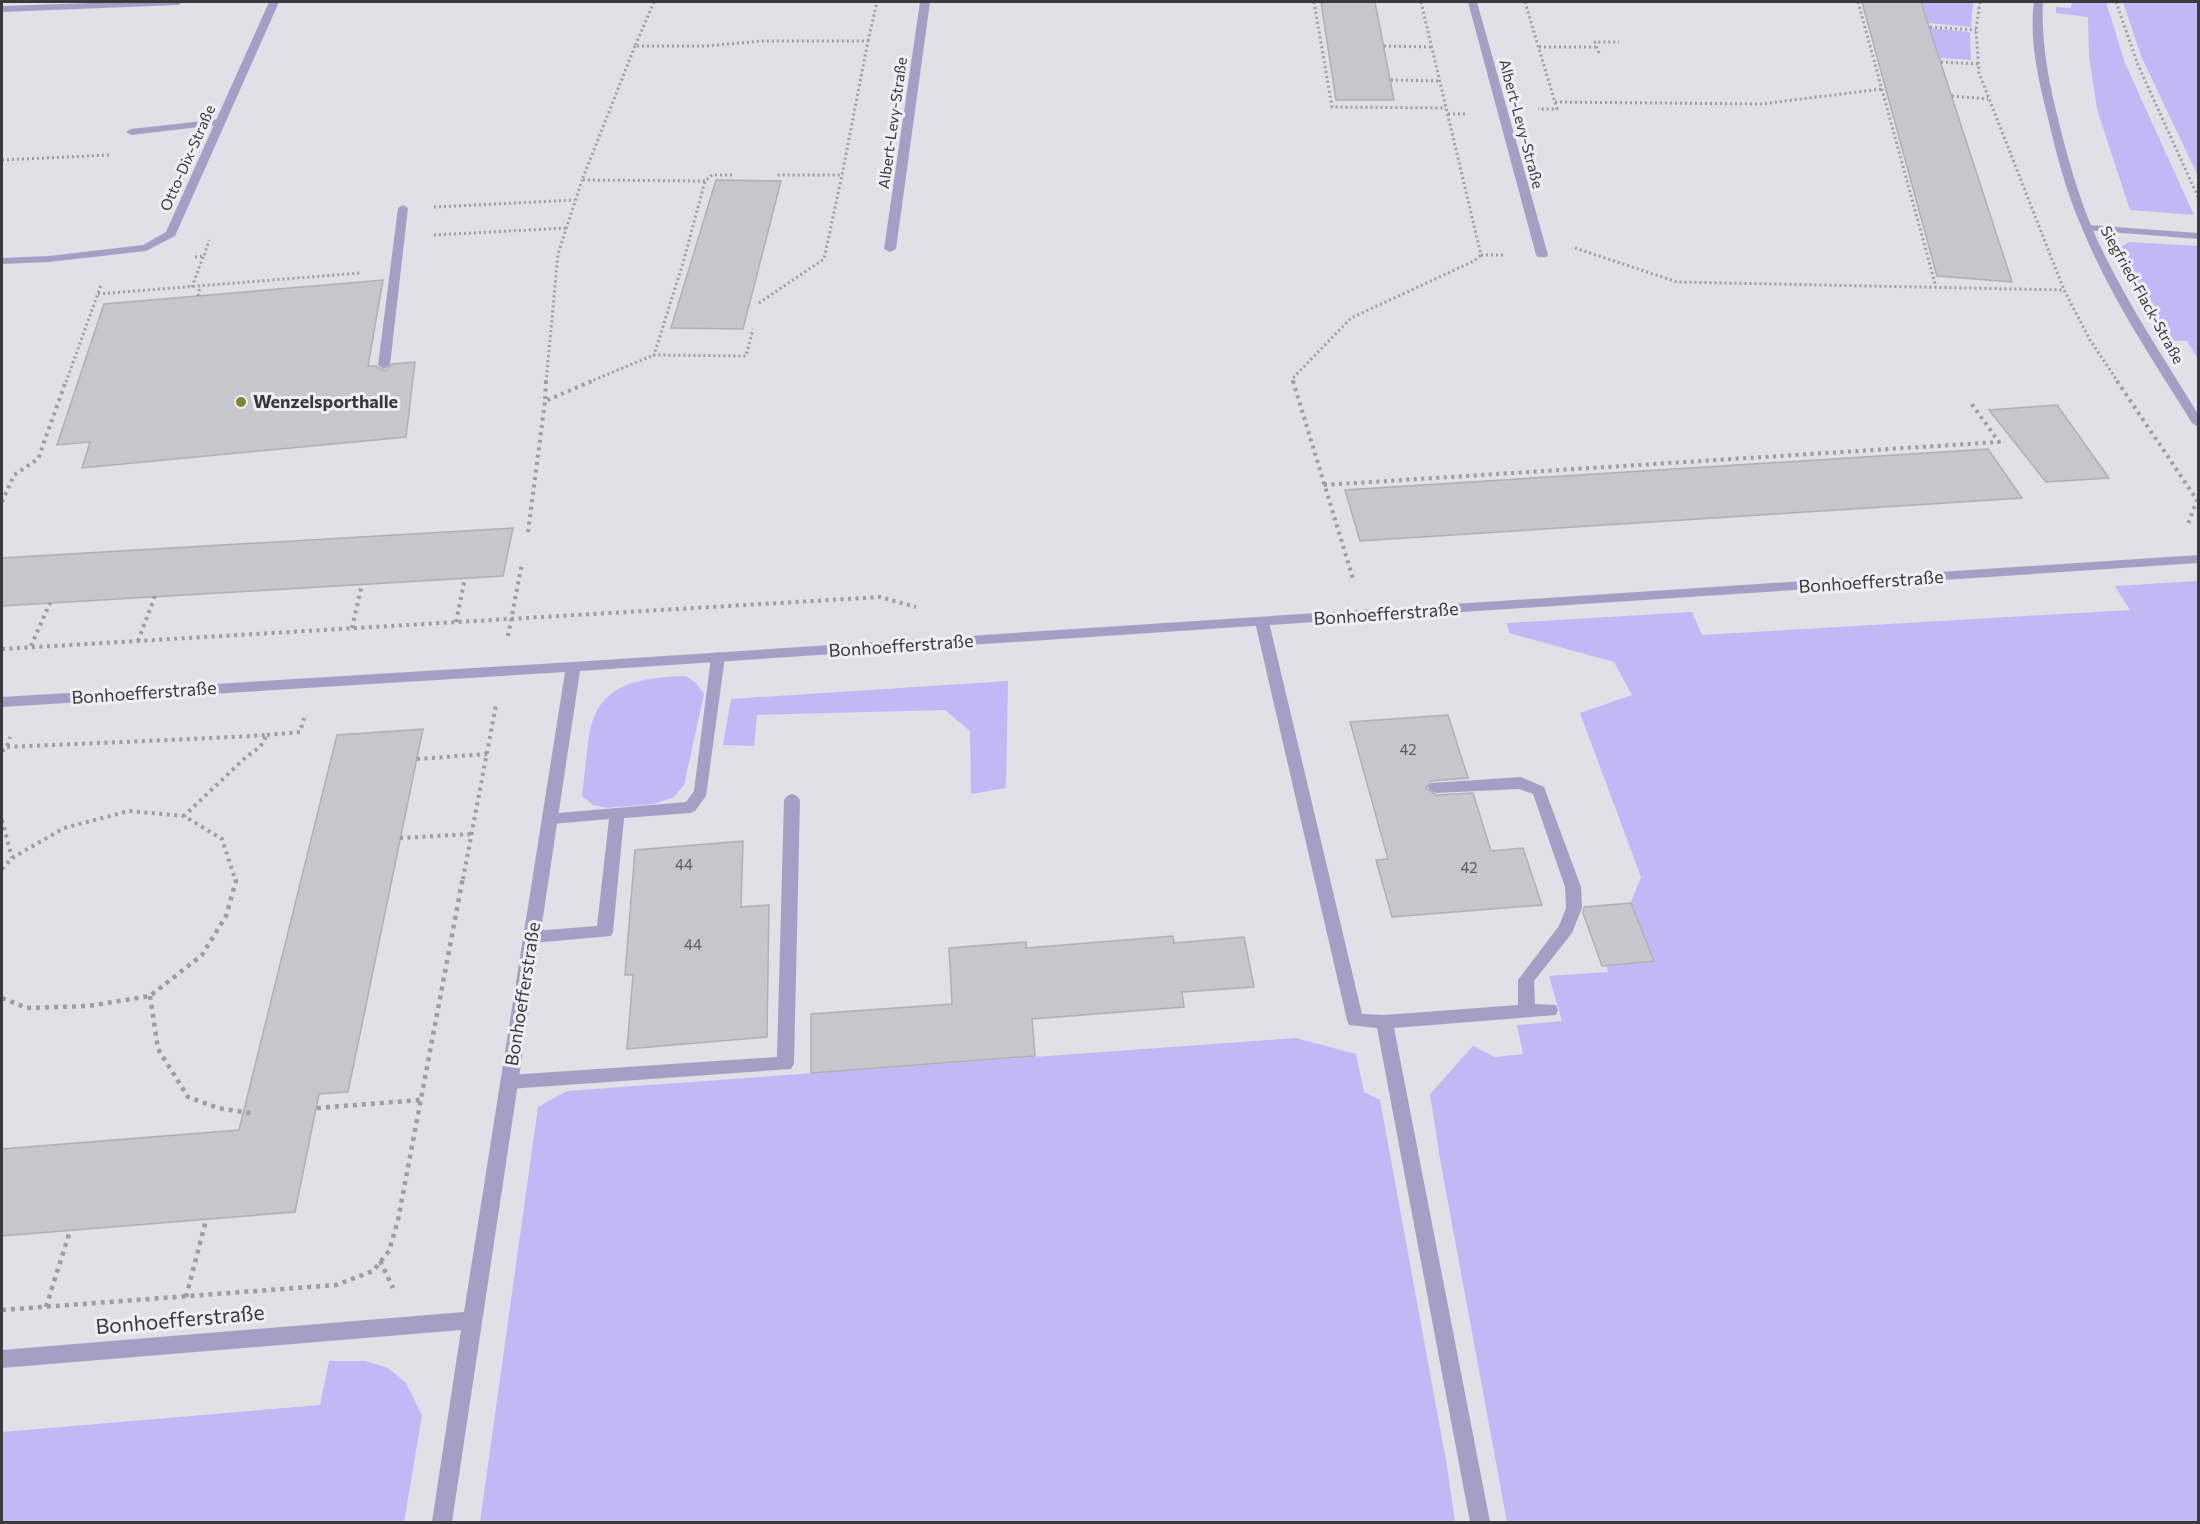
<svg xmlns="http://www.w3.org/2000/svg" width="2200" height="1524" viewBox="0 0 2200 1524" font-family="Commissioner,sans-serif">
<rect width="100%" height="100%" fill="#e1e0e7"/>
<!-- green -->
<path fill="#c2b8f6" d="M 1921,2 L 1973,2 L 1971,27 L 1928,23 Z
M 2072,2 L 2106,2 L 2125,63 L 2194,215 L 2130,210 L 2097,109 L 2089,56 L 2088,17 L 2056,13 L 2056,7 L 2071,8 Z
M 2123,2 L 2198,2 L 2198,176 L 2141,56 Z
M 1930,28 L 1970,32 L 1971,60 L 1940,58 Z
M 2129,242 L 2198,246 L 2198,359 L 2187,341 L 2163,340 L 2114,251 Z
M 2198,581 L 2198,1522 L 1507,1522 L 1440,1159 L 1430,1094 L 1473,1046 L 1495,1057 L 1523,1054 L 1517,1025 L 1562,1021 L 1549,976 L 1608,972 L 1606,965 L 1641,877 L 1580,713 L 1632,695 L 1614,662 L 1509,633 L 1507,623 L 1692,612 L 1702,635 L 2130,610 L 2115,586 Z
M 686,676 L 696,683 L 704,694 L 684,785 L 674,797 L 654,804 L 606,808 L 593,805 L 582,796 C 585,776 587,733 594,717 C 608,680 652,677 686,676 Z
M 1008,681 L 1006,788 L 971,794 L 970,731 L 945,710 L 757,715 L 754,746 L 723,745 L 731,699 Z
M 1296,1038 L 1356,1054 L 1364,1092 L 1380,1100 L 1447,1466 L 1455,1522 L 480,1522 L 538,1107 L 567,1091 Z
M 329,1361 L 365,1361 L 388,1368 L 406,1383 L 422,1415 L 404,1522 L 2,1522 L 2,1432 L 320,1405 Z"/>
<!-- building -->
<path fill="#c7c6cd" stroke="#b0afb5" stroke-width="1.5" d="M 1321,2 L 1375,2 L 1394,100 L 1336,100 Z
M 1862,2 L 1921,2 L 2012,282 L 1937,276 Z
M 716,180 L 781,181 L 743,329 L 671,328 Z
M 383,280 L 368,366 L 376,366 L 385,371 L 392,364 L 415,362 L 406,437 L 82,468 L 90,442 L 57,445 L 104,304 Z
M 2057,405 L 2109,478 L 2046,482 L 1989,410 Z
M 1988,449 L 2022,498 L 1360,541 L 1345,490 Z
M 513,528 L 503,576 L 2,606 L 2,558 Z
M 1448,715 L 1468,778 L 1431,781 L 1426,788 L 1436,795 L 1473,793 L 1491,851 L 1523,848 L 1542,905 L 1392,917 L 1376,860 L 1388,859 L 1350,722 Z
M 423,729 L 348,1092 L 319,1094 L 295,1212 L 2,1236 L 2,1149 L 239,1130 L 337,735 Z
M 743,841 L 741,907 L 769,905 L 767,1037 L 627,1049 L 633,975 L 625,975 L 635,850 Z
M 1631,903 L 1654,961 L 1602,966 L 1583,913 L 1584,907 Z
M 1173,936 L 1174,943 L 1244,937 L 1254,987 L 1182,992 L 1184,1007 L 1032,1019 L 1035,1056 L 811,1073 L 811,1014 L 952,1004 L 949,948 L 1026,942 L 1026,948 Z"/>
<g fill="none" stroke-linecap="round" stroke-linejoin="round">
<!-- path-far2 -->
<path stroke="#9e9da2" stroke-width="3" stroke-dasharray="2 3" stroke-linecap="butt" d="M 654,2 L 635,46 L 706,46 L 763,41 L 868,41 L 842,175 L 776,175
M 1314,2 L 1332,107 L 1446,108
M 1421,2 L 1481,255 L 1505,255
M 1525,2 L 1557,109 L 1538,109
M 1858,2 L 1936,287
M 1980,2 L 1976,30 L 1979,73 L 2064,290
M 2116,2 L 2138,65 L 2198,197
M 1930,27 L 1976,30
M 868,41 L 877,2
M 635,46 L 582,180 L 705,181
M 1384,46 L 1432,47
M 1539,47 L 1597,47
M 1599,53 L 1595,42 L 1619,42
M 1941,62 L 1979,64
M 1391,80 L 1440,81
M 1952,96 L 1988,99
M 1555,102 L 1761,104 L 1882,89
M 1448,114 L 1466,114
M 2,160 L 109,155
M 732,175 L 712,175 L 705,181 L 683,263 L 654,355 L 746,356 L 753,329
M 434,207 L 575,200
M 434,235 L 566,228
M 1575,248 L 1677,282 L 2064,290 L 2090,340 L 2118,382
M 195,257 L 204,256 L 209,240
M 192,287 L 203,257
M 98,294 L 360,273
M 198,296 L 200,286
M 759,303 L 824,259 L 842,175
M 66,382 L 101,285
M 546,382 L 558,254 L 582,180
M 589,382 L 654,355
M 1293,382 L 1292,379 L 1351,318 L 1474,261 L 1481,255"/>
<!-- path-far1 -->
<path stroke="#9e9da2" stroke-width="4" stroke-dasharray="3 4.5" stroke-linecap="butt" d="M 546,381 L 545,401 L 592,381
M 1293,381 L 1354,582
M 2117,381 L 2197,500 L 2188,524
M 1324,485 L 1999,442 L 1971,403
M 2,502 L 14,475 L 38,459 L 66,381
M 528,532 L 545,401
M 456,622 L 465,578
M 352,628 L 362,584
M 508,636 L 522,563
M 138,641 L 155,596
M 31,646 L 50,603
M 2,649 L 880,597 L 916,607
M 267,735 L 300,732 L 304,718
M 7,747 C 94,743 180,740 267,735 L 260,747 L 246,757 L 184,816
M 2,751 L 7,747 L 10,737
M 417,759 L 487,754
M 2,820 L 12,858
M 400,838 L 471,834
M 2,869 L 12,858 L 64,828 L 129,811 L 184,816 L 222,839 L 235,879
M 463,879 L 496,705"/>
<!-- path -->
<path stroke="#9e9da2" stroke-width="4.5" stroke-dasharray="4 5" stroke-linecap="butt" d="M 150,996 L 158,1049 L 188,1097 L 218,1108 L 250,1113
M 2,998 L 27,1008 L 88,1006 L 150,996 L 202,955 L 226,916 L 236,881 L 235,877
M 317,1108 L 420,1100
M 380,1261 L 393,1288
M 186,1297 L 206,1220
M 46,1307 L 70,1231
M 2,1310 L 336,1285 L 373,1271 L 389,1251 L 398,1220 L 463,877"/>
<!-- service -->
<path fill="#a59fc6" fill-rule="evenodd" d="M 221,119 L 225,120 L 225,124 L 131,135 L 126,132 L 131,129 Z
M 403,205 L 408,208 L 390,365 L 384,369 L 378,365 L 398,208 Z
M 2088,225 L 2198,233 L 2198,239 L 2084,230 L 2082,228 Z
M 1262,617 L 1269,622 L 1362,1014 L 1384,1015 L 1518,1005 L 1518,980 L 1559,926 L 1566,908 L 1565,887 L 1533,794 L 1519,789 L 1436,793 L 1431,791 L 1428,787 L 1431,783 L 1521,777 L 1544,787 L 1581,887 L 1582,908 L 1572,933 L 1534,981 L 1535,1004 L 1556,1005 L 1558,1010 L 1556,1015 L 1394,1028 L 1490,1522 L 1470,1522 L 1377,1028 L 1349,1025 L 1347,1020 L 1255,622 Z
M 718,652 L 725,657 L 706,796 L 695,811 L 690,813 L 624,818 L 613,932 L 611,936 L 533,943 L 527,942 L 525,937 L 527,932 L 533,931 L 597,926 L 609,819 L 552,824 L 547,822 L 544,818 L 547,814 L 686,802 L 694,791 L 711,657 Z
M 792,794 L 797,796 L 800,800 L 794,1064 L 791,1069 L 509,1089 L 503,1087 L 500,1082 L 503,1077 L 509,1075 L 777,1057 L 784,800 L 787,796 Z"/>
<!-- minor -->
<path fill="#a59fc6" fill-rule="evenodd" d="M 120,2 L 183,2 L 178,5 L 2,12 L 2,6 Z
M 269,2 L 279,2 L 175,236 L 146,251 L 49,262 L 2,264 L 2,258 L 49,256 L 143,245 L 166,232 Z
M 920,2 L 930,2 L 896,249 L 890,252 L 884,249 Z
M 1468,2 L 1477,2 L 1548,255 L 1546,257 L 1538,257 L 1536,255 Z
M 2034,2 L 2043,2 C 2041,44 2049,83 2059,123 C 2068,159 2078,194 2092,228 C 2120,293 2161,353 2198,414 L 2198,427 L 2192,423 C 2153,360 2110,297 2082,228 C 2066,192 2056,153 2047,114 C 2038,78 2029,39 2034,2 Z
M 2198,555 L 2198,563 L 580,671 L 452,1522 L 432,1522 L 461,1330 L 2,1368 L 2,1350 L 464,1312 L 565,672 L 2,707 L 2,697 L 573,662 Z"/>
</g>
<!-- markers -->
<circle fill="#818530" stroke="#efeef5" stroke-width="2" cx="241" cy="402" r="6"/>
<g text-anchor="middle" stroke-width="6" stroke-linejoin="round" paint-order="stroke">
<!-- far-street labels -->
<g font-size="15" fill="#3a3a3c" stroke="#efeef5">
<text transform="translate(893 123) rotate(-82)" y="5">Albert-Levy-Straße</text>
<text transform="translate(1521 124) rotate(75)" y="5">Albert-Levy-Straße</text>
<text transform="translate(188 158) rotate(-66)" y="5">Otto-Dix-Straße</text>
<text transform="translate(2142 295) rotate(61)" y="5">Siegfried-Flack-Straße</text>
</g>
<!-- number labels -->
<g font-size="15" fill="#5d5d60">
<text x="1408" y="755">42</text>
<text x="684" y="870">44</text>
<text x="1469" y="873">42</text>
<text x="693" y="950">44</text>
</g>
<!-- poi labels -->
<g font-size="18" font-weight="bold" fill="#3a3a3c" stroke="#efeef5" text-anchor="start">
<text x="253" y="408">Wenzelsporthalle</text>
</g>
<!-- street labels -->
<g font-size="18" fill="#3a3a3c" stroke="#efeef5">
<text transform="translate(1871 582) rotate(-4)" y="6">Bonhoefferstraße</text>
<text transform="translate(1386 614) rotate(-4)" y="6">Bonhoefferstraße</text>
<text transform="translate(901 646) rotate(-4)" y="6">Bonhoefferstraße</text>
<text transform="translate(144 693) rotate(-4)" y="6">Bonhoefferstraße</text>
<text transform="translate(523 994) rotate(-81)" y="6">Bonhoefferstraße</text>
</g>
<!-- near-street labels -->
<g font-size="21" fill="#3a3a3c" stroke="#efeef5">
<text transform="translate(180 1320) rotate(-5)" y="7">Bonhoefferstraße</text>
</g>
</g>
<!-- border -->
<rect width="2200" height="1524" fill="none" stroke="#3a3a3c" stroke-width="6"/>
</svg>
